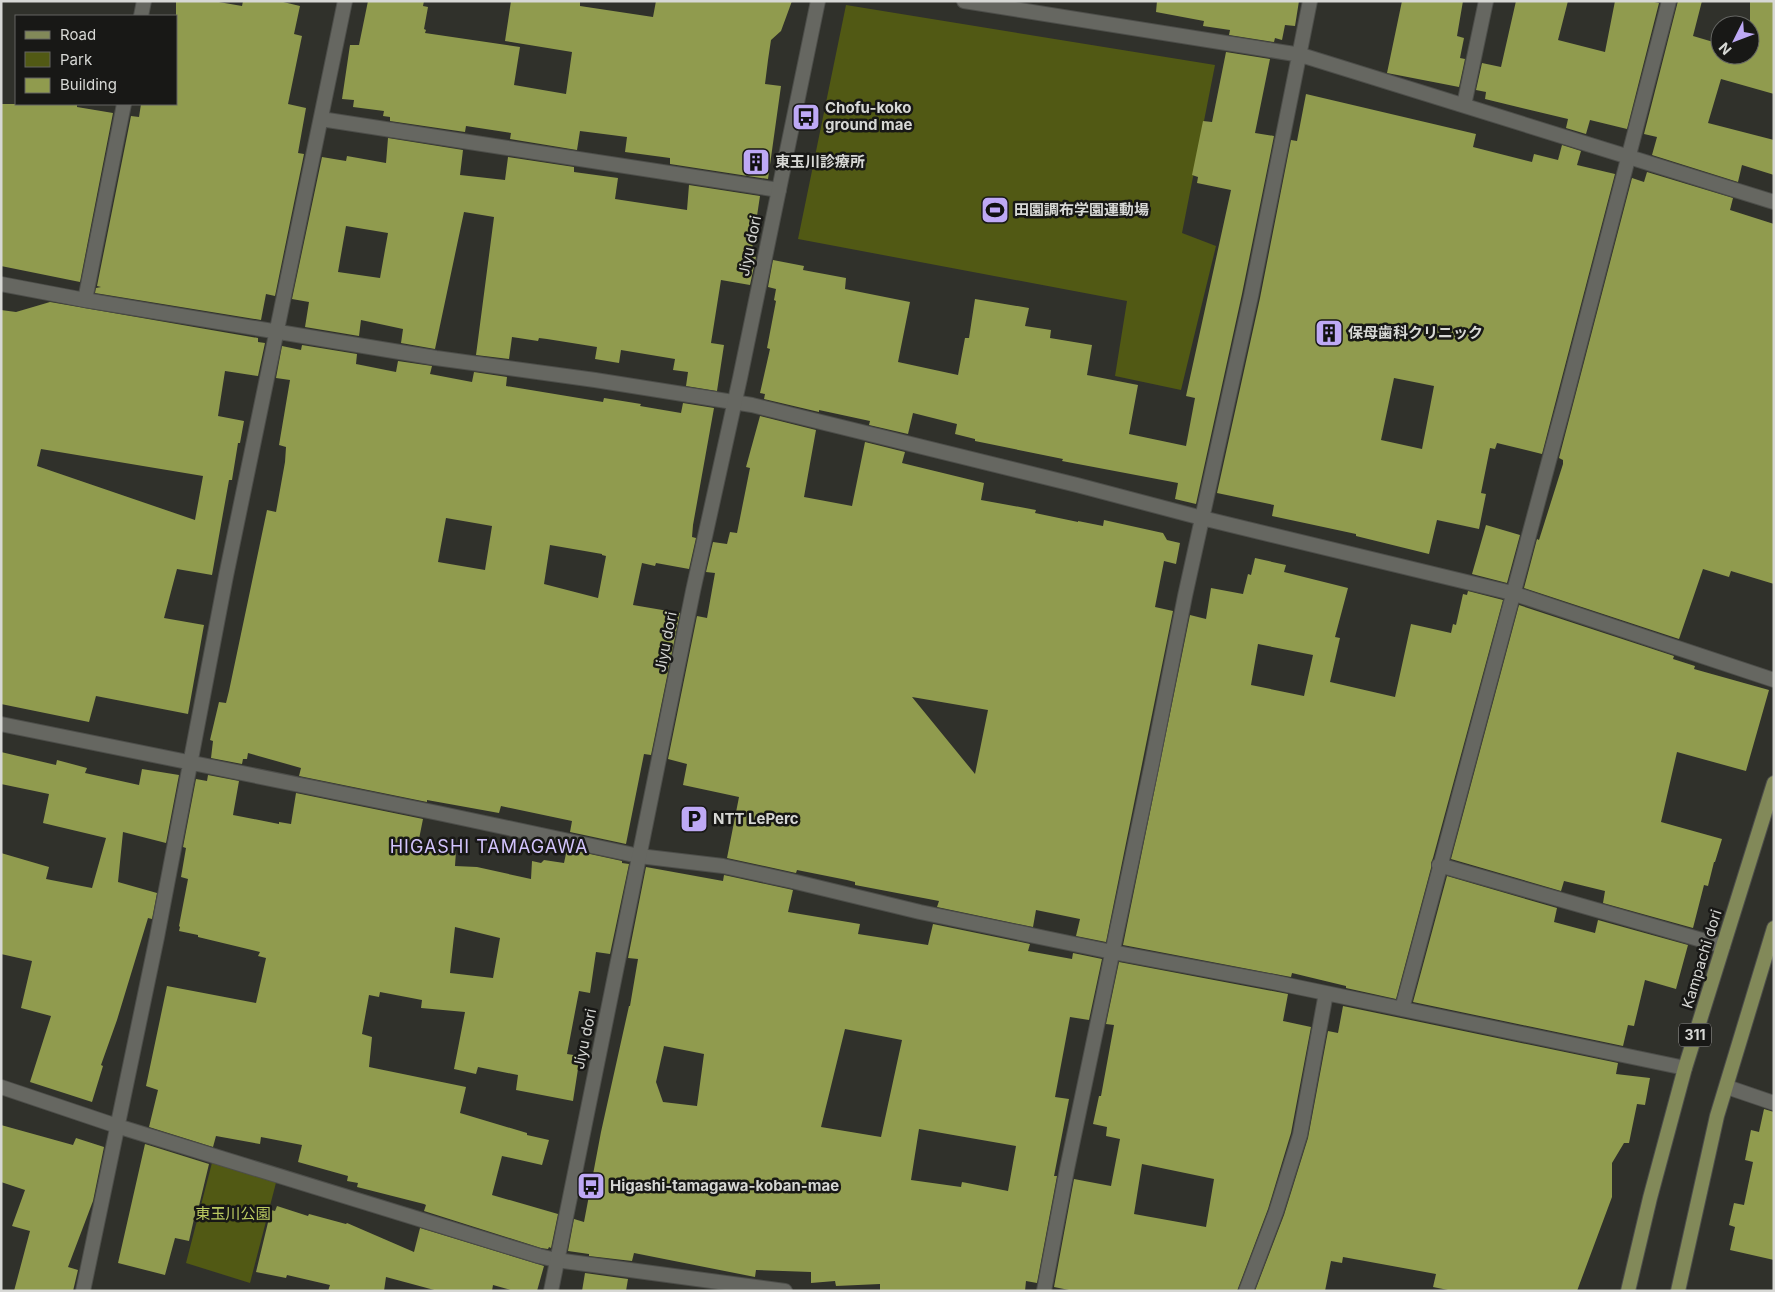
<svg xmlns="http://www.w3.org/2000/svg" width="1775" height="1292" viewBox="0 0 1775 1292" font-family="Inter,'Noto Sans JP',sans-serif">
<rect width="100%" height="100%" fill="#30312b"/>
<!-- green -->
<path fill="#515914" d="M 846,5 L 1215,65 L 1182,233 L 1216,246 L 1181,390 L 1115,376 L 1127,301 L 798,239 Z
M 214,1155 L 278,1175 L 250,1283 L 186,1263 Z"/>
<!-- building -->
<path fill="#909b4e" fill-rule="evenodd" d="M 176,1 L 213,1 L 242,6 L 243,1 L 279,1 L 300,6 L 294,34 L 302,36 L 288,104 L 306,108 L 298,153 L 304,154 L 275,296 L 266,294 L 261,320 L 95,293 L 96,288 L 101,287 L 97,286 L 131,116 L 139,117 L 141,104 L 176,104 Z
M 368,1 L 424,1 L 423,6 L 428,7 L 424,29 L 426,30 L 425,33 L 520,47 L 514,85 L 566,94 L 572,52 L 505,41 L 511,1 L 580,1 L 580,6 L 653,17 L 656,1 L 792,1 L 781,31 L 771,40 L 768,60 L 765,84 L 781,86 L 768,179 L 670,164 L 670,158 L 625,152 L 627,137 L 580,131 L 577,150 L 510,139 L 511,133 L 466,126 L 465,132 L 390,121 L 390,117 L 383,116 L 384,111 L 353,107 L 354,100 L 342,99 L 350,45 L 359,45 Z
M 1157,1 L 1299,1 L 1295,26 L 1285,25 L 1282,40 L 1275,38 L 1274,42 L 1229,35 L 1230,30 L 1203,26 L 1204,21 L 1156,12 Z
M 1402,1 L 1463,1 L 1457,36 L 1464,38 L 1460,58 L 1465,59 L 1459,87 L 1387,73 Z
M 1516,1 L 1568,1 L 1558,40 L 1605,52 L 1615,1 L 1650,1 L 1659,3 L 1627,129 L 1590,120 L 1586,134 L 1566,128 L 1568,119 L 1485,99 L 1486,92 L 1476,90 L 1482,63 L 1501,67 Z
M 1678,1 L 1702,1 L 1693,36 L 1720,44 L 1720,55 L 1750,55 L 1750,1 L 1774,1 L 1774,94 L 1721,79 L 1708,123 L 1774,140 L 1774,175 L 1742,165 L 1738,182 L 1652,155 L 1657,137 L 1644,134 Z
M 1226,52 L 1270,59 L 1255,133 L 1274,136 L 1242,294 L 1196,504 L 1175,499 L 1178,483 L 1062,461 L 1063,459 L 975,441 L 975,439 L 955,434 L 957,424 L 913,413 L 908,434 L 869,425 L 870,421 L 819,410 L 819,412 L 764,399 L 765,394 L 760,393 L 770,349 L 767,348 L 776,301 L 774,300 L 776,289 L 768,287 L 773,260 L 804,266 L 803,270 L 846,278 L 845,289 L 910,302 L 898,362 L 958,375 L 965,338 L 969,338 L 975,299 L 1029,308 L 1025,326 L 1051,330 L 1050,338 L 1092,345 L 1087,375 L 1138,385 L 1129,434 L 1186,446 L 1195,398 L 1186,396 L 1231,190 L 1197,183 L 1198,177 L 1192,175 L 1203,121 L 1212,122 Z
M 1306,94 L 1476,134 L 1473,147 L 1532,162 L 1534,154 L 1558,160 L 1562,145 L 1581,151 L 1577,165 L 1615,174 L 1542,454 L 1497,443 L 1495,449 L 1490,448 L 1481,493 L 1486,494 L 1479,529 L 1437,520 L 1429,554 L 1356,536 L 1356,534 L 1272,516 L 1274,505 L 1217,493 L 1260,298 L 1291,140 L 1297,141 ZM 1394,378 L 1434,386 L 1422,449 L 1381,440 Z
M 1,104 L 77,104 L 77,107 L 113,113 L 80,282 L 1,266 Z
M 388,138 L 463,150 L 460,175 L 505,180 L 508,157 L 574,167 L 574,172 L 618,178 L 615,199 L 687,210 L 689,185 L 760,196 L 751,256 L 756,257 L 750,285 L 721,280 L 711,343 L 724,345 L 717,391 L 686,386 L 688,372 L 673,370 L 675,359 L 621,350 L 619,363 L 595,359 L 597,347 L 547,339 L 539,338 L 538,341 L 512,337 L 509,359 L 476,355 L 494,217 L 464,212 L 435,349 L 401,343 L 403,329 L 361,320 L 359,336 L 305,327 L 309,302 L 292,299 L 322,157 L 346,161 L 347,156 L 386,163 ZM 346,226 L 388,233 L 380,278 L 338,272 Z
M 1647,172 L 1733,198 L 1730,210 L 1774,224 L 1774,584 L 1731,571 L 1729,577 L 1703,569 L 1679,639 L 1524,588 L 1537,539 L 1539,540 L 1563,464 L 1563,460 L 1559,458 L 1632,178 L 1644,182 Z
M 50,302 L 258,338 L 258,342 L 265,343 L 258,376 L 225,371 L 218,416 L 244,421 L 240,443 L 238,443 L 232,480 L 229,480 L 212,575 L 177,569 L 164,618 L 204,625 L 188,714 L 96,696 L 89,722 L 1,704 L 1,310 L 16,312 ZM 41,449 L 203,476 L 195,520 L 37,466 Z
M 302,345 L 357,354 L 356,364 L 396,372 L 398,361 L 432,366 L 430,374 L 472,382 L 474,372 L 507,377 L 506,386 L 603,402 L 604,398 L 641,404 L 640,406 L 681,413 L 683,403 L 714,408 L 693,525 L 692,537 L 696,538 L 689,569 L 656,563 L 655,566 L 642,563 L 633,605 L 680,613 L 651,755 L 644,754 L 626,844 L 570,832 L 572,821 L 501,806 L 499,813 L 427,800 L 427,802 L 299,776 L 301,768 L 248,753 L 247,759 L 243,759 L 242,764 L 211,758 L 213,741 L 210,740 L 219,702 L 226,703 L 229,691 L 267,510 L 276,512 L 285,462 L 286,447 L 279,445 L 290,380 L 276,378 L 282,346 L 301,350 ZM 446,518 L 492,526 L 485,570 L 438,562 ZM 550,545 L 602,554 L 602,555 L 606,556 L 598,598 L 544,584 Z
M 760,416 L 816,430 L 804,497 L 852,506 L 865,442 L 905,452 L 902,463 L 984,483 L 981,500 L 1036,510 L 1035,513 L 1078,522 L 1078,521 L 1103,526 L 1104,520 L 1163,533 L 1167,540 L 1180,543 L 1176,564 L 1164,561 L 1155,607 L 1173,611 L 1106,942 L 1076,936 L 1080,919 L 1036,910 L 1033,927 L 937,907 L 939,901 L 855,885 L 855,882 L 847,880 L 797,870 L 796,873 L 727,858 L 739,797 L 683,785 L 687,764 L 668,759 L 697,616 L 707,618 L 715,573 L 706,572 L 713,542 L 727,544 L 730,532 L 737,533 L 750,468 L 746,467 ZM 912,697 L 988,710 L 975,774 Z
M 1486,525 L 1520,535 L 1507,583 L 1472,574 Z
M 1255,558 L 1286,565 L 1284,572 L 1348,588 L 1335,637 L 1340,638 L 1330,682 L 1395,697 L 1411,624 L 1451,633 L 1453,624 L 1456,625 L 1463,594 L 1467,595 L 1468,591 L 1503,600 L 1433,858 L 1431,863 L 1431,868 L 1396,999 L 1346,988 L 1346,986 L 1292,973 L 1291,977 L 1123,945 L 1190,615 L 1206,619 L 1211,588 L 1243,594 L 1248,574 L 1251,575 ZM 1258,644 L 1313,655 L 1304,696 L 1251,685 Z
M 1519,605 L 1674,656 L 1673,659 L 1695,666 L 1694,669 L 1769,690 L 1746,771 L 1677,752 L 1661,822 L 1722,839 L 1715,862 L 1714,862 L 1708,886 L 1704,885 L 1693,928 L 1603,903 L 1605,891 L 1564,881 L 1561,891 L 1451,859 Z
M 1,752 L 56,765 L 57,760 L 87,768 L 85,773 L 139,785 L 142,769 L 179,775 L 166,843 L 123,832 L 118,882 L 157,893 L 152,919 L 148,918 L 117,1020 L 101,1065 L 103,1066 L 92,1102 L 30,1082 L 51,1016 L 21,1008 L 32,961 L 1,954 L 1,853 L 49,867 L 46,879 L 92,888 L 106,838 L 43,823 L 49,794 L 1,784 Z
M 208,775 L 239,781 L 233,815 L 279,824 L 279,822 L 291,824 L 296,793 L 423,819 L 418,844 L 456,851 L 455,866 L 477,867 L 531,879 L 532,861 L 541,863 L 544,860 L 564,863 L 567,849 L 622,861 L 622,863 L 629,864 L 610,954 L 596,952 L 590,993 L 579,991 L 567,1054 L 580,1056 L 573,1101 L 516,1090 L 518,1075 L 478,1067 L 476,1074 L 454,1069 L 465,1012 L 421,1008 L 422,1000 L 380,992 L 379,997 L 369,995 L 362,1034 L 372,1037 L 369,1067 L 466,1087 L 460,1113 L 527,1133 L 527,1135 L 549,1140 L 542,1165 L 502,1156 L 492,1195 L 558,1214 L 551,1248 L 549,1247 L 548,1249 L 541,1248 L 424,1211 L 426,1205 L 424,1204 L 357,1187 L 358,1183 L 347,1181 L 348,1176 L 298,1162 L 302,1145 L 261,1137 L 260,1144 L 216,1136 L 213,1147 L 149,1127 L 158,1090 L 146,1086 L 167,986 L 256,1003 L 266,958 L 258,956 L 260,952 L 198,937 L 198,935 L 179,931 L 180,927 L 179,926 L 188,879 L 181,877 L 186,848 L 183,847 L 196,779 L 207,781 ZM 455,927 L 500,938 L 493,978 L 450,973 Z
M 646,867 L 723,881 L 724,875 L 793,890 L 788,912 L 860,924 L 858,934 L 928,945 L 933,924 L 1030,944 L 1028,951 L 1072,959 L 1073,953 L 1102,959 L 1089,1020 L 1070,1017 L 1055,1097 L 1069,1099 L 1054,1176 L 1057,1176 L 1037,1283 L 1026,1281 L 1025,1291 L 880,1291 L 880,1284 L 836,1286 L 835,1281 L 811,1283 L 811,1272 L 756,1270 L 755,1277 L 634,1253 L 632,1261 L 589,1256 L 589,1254 L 568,1251 L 574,1219 L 584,1222 L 601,1132 L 629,1006 L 630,1006 L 638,959 L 628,958 ZM 845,1029 L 902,1040 L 881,1137 L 821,1127 ZM 664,1046 L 704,1054 L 697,1106 L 663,1102 L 656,1082 ZM 919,1129 L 1016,1146 L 1008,1191 L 962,1182 L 961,1187 L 911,1180 Z
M 1447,876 L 1557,908 L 1554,922 L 1595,933 L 1598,920 L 1688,945 L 1676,989 L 1645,980 L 1634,1026 L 1628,1025 L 1623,1046 L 1413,1002 Z
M 1119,962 L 1288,994 L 1283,1021 L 1311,1027 L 1291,1133 L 1268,1209 L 1237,1291 L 1074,1291 L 1054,1287 L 1074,1179 L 1111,1186 L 1120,1139 L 1106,1136 L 1107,1127 L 1093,1124 L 1099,1096 L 1101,1096 L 1114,1025 L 1106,1024 ZM 1142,1164 L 1214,1179 L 1206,1227 L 1134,1214 Z
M 1343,1006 L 1618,1063 L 1616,1074 L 1650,1078 L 1645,1105 L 1637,1104 L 1629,1143 L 1624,1143 L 1612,1163 L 1612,1197 L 1577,1291 L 1453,1291 L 1433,1287 L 1436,1274 L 1343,1257 L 1342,1263 L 1331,1261 L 1325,1291 L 1255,1291 L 1284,1215 L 1308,1138 L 1328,1031 L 1338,1033 Z
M 1764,1109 L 1774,1112 L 1774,1260 L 1730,1250 L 1735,1227 L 1729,1225 L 1734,1203 L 1744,1205 L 1753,1162 L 1745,1160 L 1751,1130 L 1759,1132 Z
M 1,1125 L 73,1145 L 76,1138 L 104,1147 L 93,1201 L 68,1267 L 78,1270 L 73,1291 L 14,1291 L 30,1231 L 12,1226 L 25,1190 L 1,1182 Z
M 145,1144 L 209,1164 L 198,1210 L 196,1210 L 189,1241 L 175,1238 L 165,1275 L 118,1263 Z
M 277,1206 L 308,1216 L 309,1214 L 346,1224 L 347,1223 L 414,1252 L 420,1228 L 544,1266 L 537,1291 L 514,1291 L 493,1285 L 492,1291 L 438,1291 L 386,1277 L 384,1291 L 328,1291 L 330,1285 L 287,1275 L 286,1278 L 256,1272 L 271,1210 L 275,1211 Z
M 585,1273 L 628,1279 L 626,1291 L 582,1291 Z"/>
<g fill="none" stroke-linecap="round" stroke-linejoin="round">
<defs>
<path id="minor" d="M 964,1 L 1301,55 L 1774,202
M 141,16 L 144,1
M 1464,105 L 1486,1
M 321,119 L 779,190
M 1,284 L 85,300 L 436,358 L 595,380 L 752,405 L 1077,485 L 1202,518 L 1512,593 L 1774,680
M 85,300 L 124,104
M 1,724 L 438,813 L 639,856 L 723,866 L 792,881 L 920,912 L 1112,952 L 1273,982 L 1685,1068
M 1439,865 L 1723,946
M 1402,1009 L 1565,401 L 1669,1
M 1,1087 L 117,1126 L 539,1256 L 556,1260 L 785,1291
M 1727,1087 L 1774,1103
M 83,1291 L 157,937 L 226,576 L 345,1
M 1044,1291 L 1067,1169 L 1152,763 L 1185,596 L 1251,296 L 1310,1
M 1246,1291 L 1276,1212 L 1300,1135 L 1326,993"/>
<path id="tertiary" d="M 551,1291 L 693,591 L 740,378 L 818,1"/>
<path id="primary" d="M 1628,1291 L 1650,1198 L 1685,1068 L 1774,783
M 1678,1291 L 1717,1116 L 1774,928"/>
</defs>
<!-- minor casing -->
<use href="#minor" stroke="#4d4e4a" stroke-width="16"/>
<!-- tertiary casing -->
<use href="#tertiary" stroke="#4d4e4a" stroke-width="16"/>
<!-- primary casing -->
<use href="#primary" stroke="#4d4e4a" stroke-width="16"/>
<!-- minor -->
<use href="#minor" stroke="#666761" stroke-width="14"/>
<!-- tertiary -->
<use href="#tertiary" stroke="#666761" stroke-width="14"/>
<!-- primary -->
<use href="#primary" stroke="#828959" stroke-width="14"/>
</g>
<!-- icons -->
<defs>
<symbol id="bus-square" viewBox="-11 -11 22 22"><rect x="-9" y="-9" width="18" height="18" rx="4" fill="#bea9f5" stroke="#181816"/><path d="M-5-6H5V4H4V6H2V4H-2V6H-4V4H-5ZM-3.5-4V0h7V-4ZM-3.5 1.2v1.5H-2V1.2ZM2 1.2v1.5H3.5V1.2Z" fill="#111"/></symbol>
<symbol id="building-square" viewBox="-11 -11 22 22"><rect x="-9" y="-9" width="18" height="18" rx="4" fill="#bea9f5" stroke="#181816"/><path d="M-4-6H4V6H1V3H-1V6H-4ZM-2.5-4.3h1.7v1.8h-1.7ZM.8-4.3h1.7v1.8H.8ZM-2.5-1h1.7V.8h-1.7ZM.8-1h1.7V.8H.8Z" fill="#111"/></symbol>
<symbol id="stadium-square" viewBox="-11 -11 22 22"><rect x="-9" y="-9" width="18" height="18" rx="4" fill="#bea9f5" stroke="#181816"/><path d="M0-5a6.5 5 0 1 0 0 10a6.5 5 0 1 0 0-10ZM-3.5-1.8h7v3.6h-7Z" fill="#111"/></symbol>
<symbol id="parking-square" viewBox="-11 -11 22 22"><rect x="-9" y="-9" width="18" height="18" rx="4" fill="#bea9f5" stroke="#181816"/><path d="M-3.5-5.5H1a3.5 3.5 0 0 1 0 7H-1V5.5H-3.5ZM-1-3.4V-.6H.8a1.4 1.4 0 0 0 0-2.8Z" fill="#111"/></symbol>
</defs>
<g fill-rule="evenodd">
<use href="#bus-square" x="790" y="101" width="32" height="32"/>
<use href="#building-square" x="740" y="146" width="32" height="32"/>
<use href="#stadium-square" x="979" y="194" width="32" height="32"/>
<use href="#building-square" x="1313" y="317" width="32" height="32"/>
<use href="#parking-square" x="678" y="803" width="32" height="32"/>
<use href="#bus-square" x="575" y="1170" width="32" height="32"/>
</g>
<g text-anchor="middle" stroke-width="5" stroke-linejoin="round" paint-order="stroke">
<!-- shield labels -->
<rect fill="#181816" stroke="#9e9e9c" stroke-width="1" x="1679" y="1023.5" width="32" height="23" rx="4"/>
<g font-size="14" font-weight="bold" fill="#d7d8d5">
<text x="1695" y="1040">311</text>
</g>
<!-- poi labels -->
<g font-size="15" font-weight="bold" fill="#d7d8d5" stroke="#181816" text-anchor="start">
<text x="825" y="113">Chofu-koko<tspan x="825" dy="17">ground mae</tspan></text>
<text x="775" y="167">東玉川診療所</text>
<text x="1014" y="215">田園調布学園運動場</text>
<text x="1348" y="338">保母歯科クリニック</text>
<text x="713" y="824">NTT LePerc</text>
<text x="610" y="1191">Higashi-tamagawa-koban-mae</text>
</g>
<!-- street labels -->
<g font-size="15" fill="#d7d8d5" stroke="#181816">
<text transform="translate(750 246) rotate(-78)" y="5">Jiyu dori</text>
<text transform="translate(666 642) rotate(-79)" y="5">Jiyu dori</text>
<text transform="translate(1702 959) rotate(-73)" y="5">Kampachi dori</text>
<text transform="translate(585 1039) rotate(-78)" y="5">Jiyu dori</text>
</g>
<!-- park labels -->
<g font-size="15" fill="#bccb61" stroke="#181816">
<text x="233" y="1219">東玉川公園</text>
</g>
<!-- quarter labels -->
<g font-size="18" letter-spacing="1" fill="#d3c4fd" stroke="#181816">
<text x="489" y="853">HIGASHI TAMAGAWA</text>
</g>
</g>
<!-- border -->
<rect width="1775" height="1292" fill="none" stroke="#d7d8d5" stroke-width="5"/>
<!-- legend -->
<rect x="15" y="15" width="162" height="90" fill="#181816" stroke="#646562"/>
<rect x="25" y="31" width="25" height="8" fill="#828959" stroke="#646562"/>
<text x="60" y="40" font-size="15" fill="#d7d8d5">Road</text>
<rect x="25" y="52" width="25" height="15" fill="#515914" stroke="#646562"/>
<text x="60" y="65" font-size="15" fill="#d7d8d5">Park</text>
<rect x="25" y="78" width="25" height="15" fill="#909b4e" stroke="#646562"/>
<text x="60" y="90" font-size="15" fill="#d7d8d5">Building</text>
<!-- north arrow -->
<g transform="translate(1735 40) rotate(228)"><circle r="24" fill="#181816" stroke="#646562"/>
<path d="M0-4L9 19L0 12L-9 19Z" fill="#bea9f5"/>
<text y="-8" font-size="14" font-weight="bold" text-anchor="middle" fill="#d7d8d5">N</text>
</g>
</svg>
